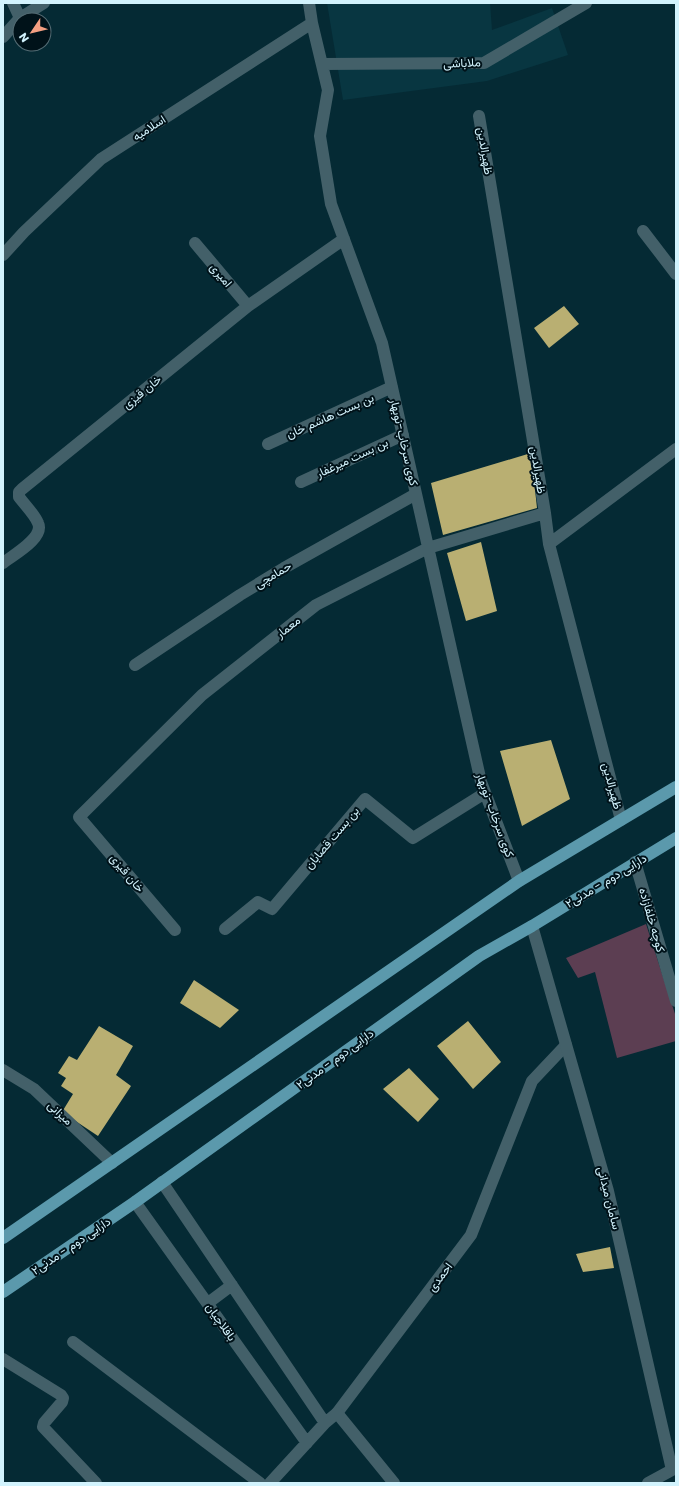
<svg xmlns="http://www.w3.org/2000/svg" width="679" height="1486" viewBox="0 0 679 1486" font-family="Poppins,Vazirmatn,sans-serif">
<rect width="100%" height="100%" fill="#052a34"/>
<!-- built -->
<path fill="#083641" d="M 327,3 L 490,3 L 492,30 L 552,8 L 568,55 L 487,81 L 343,100 Z"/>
<!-- green -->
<path fill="#5c3e52" d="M 646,924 L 676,1017 L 676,1041 L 617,1058 L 595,972 L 578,978 L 566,958 Z"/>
<!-- building -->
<path fill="#b9af72" d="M 564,306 L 579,324 L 549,348 L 534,328 Z
M 531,453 L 537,508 L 443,535 L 431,483 Z
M 481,542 L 497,611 L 466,621 L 447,553 Z
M 551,740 L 570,799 L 522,826 L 500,751 Z
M 194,980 L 239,1010 L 220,1028 L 180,1003 Z
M 468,1021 L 501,1062 L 473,1089 L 437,1046 Z
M 99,1026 L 133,1046 L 116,1075 L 131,1086 L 98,1136 L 62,1112 L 73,1094 L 61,1086 L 66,1078 L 58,1073 L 69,1056 L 77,1060 Z
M 409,1068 L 439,1099 L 418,1122 L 383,1089 Z
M 610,1247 L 614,1268 L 583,1272 L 576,1254 Z"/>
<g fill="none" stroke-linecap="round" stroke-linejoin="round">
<!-- lane -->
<path stroke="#436069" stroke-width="12" d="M 337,1413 L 471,1235 L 532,1081 L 566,1045"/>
<!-- street -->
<path stroke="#436069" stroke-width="12" d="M 13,3 L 20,18
M 309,3 L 312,23 L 328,90 L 320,136 L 331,204 L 382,343 L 481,782 L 519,881
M 3,37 L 20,18 L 44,3
M 322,64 L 484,63 L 586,3
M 479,116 L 545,513 L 549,544 L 621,820
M 643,231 L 676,274
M 195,243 L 248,306
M 3,255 L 24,232 L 101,159 L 312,23
M 268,444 L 392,387
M 301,482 L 403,435
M 549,544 L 676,449
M 3,563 C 13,555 45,538 38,523 C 35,515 25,505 19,497 L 19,492 L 22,489 L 248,306 L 344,239
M 135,665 L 240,595 L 284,568 L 416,494
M 635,862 L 676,1001
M 532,926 L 608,1191 L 672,1470
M 225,929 L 258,902 L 272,909 L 365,799 L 413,838 L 485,793
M 175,930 L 79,817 L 202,695 L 316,605 L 428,548 L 545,513
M 3,1070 L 34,1089 L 112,1163
M 162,1182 L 325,1423
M 135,1202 L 307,1443
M 208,1303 L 232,1285
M 73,1342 L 260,1483
M 3,1359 L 61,1395 L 63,1398 L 62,1402 L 44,1423 L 43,1427 L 96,1483
M 270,1483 L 325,1423 L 337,1413 L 394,1483
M 648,1483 L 672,1470"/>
<!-- primary -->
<path stroke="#5b99ac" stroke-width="12" d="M 3,1238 L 519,881 L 676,787
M 3,1292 L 135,1202 L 479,956 L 532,926 L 676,838"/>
</g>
<g text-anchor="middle" stroke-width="4" stroke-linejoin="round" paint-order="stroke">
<!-- street labels -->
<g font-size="12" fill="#d2f3fd" stroke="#001219">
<text transform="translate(462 63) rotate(-2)" y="4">ملاباشی</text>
<text transform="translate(149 128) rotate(-33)" y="4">اسلامیه</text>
<text transform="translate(485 151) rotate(81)" y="4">ظهیرالدین</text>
<text transform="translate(221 275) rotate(50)" y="4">امیری</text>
<text transform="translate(142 392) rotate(-39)" y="4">خان قیزی</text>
<text transform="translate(330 416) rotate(-24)" y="4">بن بست هاشم خان</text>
<text transform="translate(404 442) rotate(77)" y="4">کوی سرخاب-نوبهار</text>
<text transform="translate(352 458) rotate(-25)" y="4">بن بست میرغفار</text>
<text transform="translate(538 470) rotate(81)" y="4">ظهیرالدین</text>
<text transform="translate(273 575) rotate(-31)" y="4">حمامچی</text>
<text transform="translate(288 627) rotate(-38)" y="4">معمار</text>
<text transform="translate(612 786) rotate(75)" y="4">ظهیرالدین</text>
<text transform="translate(495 815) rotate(70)" y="4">کوی سرخاب-نوبهار</text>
<text transform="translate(332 838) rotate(-50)" y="4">بن بست قصابان</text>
<text transform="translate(127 873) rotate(50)" y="4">خان قیزی</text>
<text transform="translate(606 881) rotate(-31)" y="4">دارایی دوم - مدنی۲</text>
<text transform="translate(652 920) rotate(74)" y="4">کوچه خلفازاده</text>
<text transform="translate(335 1059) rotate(-36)" y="4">دارایی دوم - مدنی۲</text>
<text transform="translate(60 1113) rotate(43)" y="4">میزانی</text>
<text transform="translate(609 1198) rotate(76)" y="4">سامان میدانی</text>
<text transform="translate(71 1246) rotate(-34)" y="4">دارایی دوم - مدنی۲</text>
<text transform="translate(440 1277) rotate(-53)" y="4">احمدی</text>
<text transform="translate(221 1322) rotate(55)" y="4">باقلاچیان</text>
</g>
</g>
<!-- border -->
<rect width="679" height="1486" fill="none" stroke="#d2f3fd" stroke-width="8"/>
<!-- north arrow -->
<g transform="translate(32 32) rotate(235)"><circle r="19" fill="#001219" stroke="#546c74"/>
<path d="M0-3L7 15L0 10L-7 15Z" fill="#f39f82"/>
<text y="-6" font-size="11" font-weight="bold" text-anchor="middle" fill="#d2f3fd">N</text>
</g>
</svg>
